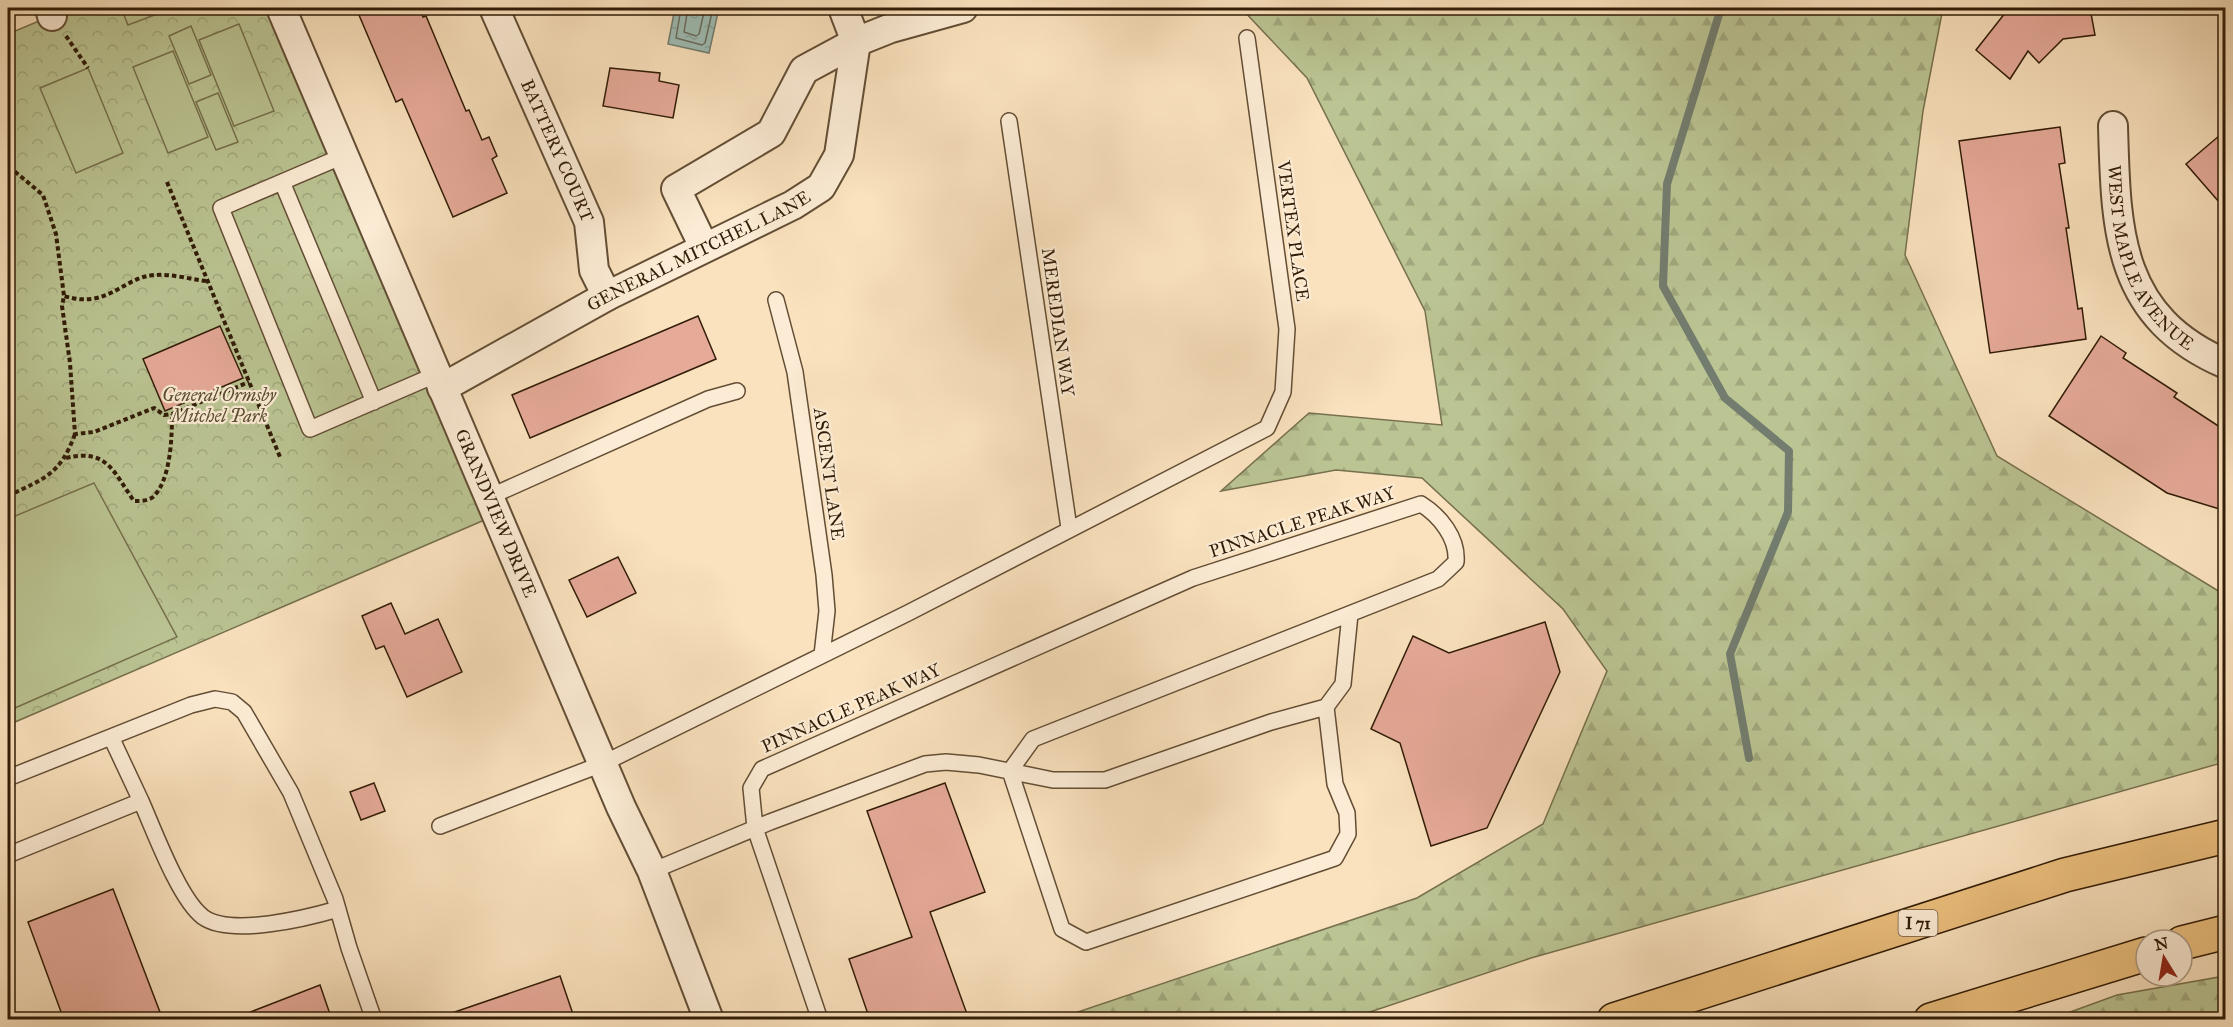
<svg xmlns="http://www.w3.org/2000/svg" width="2233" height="1027" viewBox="0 0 2233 1027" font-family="'IM FELL Great Primer',serif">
<defs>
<pattern id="forest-firs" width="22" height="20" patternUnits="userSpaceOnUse" patternTransform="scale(1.5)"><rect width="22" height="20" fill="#bbc493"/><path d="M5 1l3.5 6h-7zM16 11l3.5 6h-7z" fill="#a1a87d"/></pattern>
<pattern id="park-crowns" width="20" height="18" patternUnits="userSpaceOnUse" patternTransform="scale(1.5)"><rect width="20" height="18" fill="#bbc493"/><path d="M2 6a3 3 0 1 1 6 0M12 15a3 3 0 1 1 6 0" fill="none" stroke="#a1a87d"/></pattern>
<pattern id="water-ripples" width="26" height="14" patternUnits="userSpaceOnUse" patternTransform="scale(1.5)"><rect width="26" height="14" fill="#9ebdb5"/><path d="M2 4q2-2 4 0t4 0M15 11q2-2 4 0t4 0" fill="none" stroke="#89a29a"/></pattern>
</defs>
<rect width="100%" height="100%" fill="#fae2be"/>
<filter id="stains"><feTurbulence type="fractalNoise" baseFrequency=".00333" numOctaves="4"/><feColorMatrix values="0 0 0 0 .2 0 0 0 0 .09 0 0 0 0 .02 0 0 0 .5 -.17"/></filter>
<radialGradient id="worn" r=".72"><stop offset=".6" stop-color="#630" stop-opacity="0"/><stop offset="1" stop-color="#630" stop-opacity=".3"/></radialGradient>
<!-- forest -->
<path fill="url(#forest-firs)" stroke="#76704d" stroke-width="1.5" d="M 1241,8 L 1943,8 L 1923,111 L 1905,255 L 1997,456 L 2225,595 L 2225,762 L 1531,958 L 1349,1019 L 1057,1019 L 1417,898 L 1543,824 L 1607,671 L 1563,609 L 1422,478 L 1336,470 L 1221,491 L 1309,413 L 1442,425 L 1425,311 L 1307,78 Z
M 2225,976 L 2225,1019 L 2051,1019 L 2117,995 Z"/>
<!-- park -->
<path fill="url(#park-crowns)" stroke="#76704d" stroke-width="1.5" d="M 50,8 L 281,8 L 496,515 L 8,725 L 8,34 L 51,16 Z"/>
<!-- garden -->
<path fill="#bbc493" stroke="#76704d" stroke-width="1.5" d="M 121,8 L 173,8 L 128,25 Z
M 239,24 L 274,111 L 234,126 L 199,40 Z
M 191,26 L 211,75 L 189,84 L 169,36 Z
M 173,51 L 208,137 L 168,153 L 133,67 Z
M 88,68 L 123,153 L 76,173 L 40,88 Z
M 218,93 L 238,142 L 216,150 L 196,102 Z
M 94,483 L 177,637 L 8,711 L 8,519 Z"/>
<!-- water -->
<path fill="url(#water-ripples)" stroke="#727d6f" stroke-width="1.5" d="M 675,8 L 719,8 L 709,53 L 668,44 Z"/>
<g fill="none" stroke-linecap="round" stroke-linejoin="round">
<!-- shore -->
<path stroke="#686c5e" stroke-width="1.5" d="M 681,8 L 676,38 L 702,45 L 705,43 L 713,8
M 688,8 L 684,32 L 696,36 L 699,34 L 705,8"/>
<!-- stream -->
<path stroke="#727d6f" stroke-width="8" d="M 1721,8 L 1667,184 L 1663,286 L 1725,398 L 1789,451 L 1788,512 L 1730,654 L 1749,758"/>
</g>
<!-- building -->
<path fill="#e6aa99" stroke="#311c07" stroke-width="1.5" d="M 356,8 L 419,8 L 423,17 L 426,16 L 466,111 L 469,110 L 482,140 L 489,137 L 497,156 L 492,159 L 507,193 L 453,217 L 402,99 L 396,102 Z
M 2009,8 L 2090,8 L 2095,35 L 2063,39 L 2039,63 L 2028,51 L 2010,79 L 1976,50 Z
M 610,68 L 660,73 L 659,81 L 679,85 L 673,118 L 603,106 Z
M 2060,127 L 2065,163 L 2059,164 L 2069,228 L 2066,228 L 2078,309 L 2082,308 L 2086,339 L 1990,353 L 1959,141 Z
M 2226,130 L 2226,210 L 2186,164 Z
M 698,316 L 716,359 L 530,438 L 512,395 Z
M 220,326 L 243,378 L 165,411 L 143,359 Z
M 2101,336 L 2126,353 L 2123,358 L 2177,393 L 2174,397 L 2226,431 L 2226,511 L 2167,493 L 2049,416 Z
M 618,557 L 636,593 L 587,617 L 569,580 Z
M 391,603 L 405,634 L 438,619 L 462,672 L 407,697 L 384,646 L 376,649 L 362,616 Z
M 1545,622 L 1560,672 L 1487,828 L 1431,846 L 1400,743 L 1371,729 L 1413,636 L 1449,653 Z
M 374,783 L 385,811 L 361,820 L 350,792 Z
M 945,783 L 985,892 L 930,912 L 967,1014 L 952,1020 L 870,1020 L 849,959 L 912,937 L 867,811 Z
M 113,889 L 163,1020 L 64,1020 L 28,922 Z
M 560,976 L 575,1020 L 444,1020 L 443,1016 Z
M 320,985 L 332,1020 L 235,1020 L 235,1018 Z"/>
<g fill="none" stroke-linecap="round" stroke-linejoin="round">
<defs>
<path id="service" d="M 1009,121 L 1069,528
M 343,156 L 221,208 L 310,429 L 435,375
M 282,182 L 374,402
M 776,300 L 795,372 L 824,575 L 827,611 L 822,655
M 489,497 L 708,399 L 737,391
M 111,737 L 141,801
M 8,778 L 191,705 L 215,699 L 232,702 L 244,712 L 291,793 L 335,899 L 349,948 L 374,1020
M 440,826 L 602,764 L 908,613 L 1267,428 L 1283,392 L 1287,329 L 1247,38
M 8,855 L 141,801 C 154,830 179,899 203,917 C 231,937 307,918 338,909
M 652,871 L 770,822 L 925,764 L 946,762 L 979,765 L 1053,780 L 1105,780 L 1271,722 L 1326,707 L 1343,684 L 1350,614
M 820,1020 L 755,828 L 751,788 L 762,769 L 1193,578 L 1421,504 C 1440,516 1458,538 1456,562 L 1438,579 L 1033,739 L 1010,771 L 1062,929 L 1086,942 L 1335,858 L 1348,834 L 1347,813 L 1335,784 L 1326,707"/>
<g id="minor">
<path d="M 50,8 L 52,16"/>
<path id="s1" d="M 281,8 L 621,807 L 652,871 L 709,1020"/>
<path id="s2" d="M 494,8 L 589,222 L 594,270 L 607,296"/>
<path id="s3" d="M 2113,126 C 2116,230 2116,317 2226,364"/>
<path d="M 704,247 L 676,189 L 771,133 L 804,70 L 856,42 L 891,28 L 963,8"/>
<path id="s4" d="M 442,388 L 607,296 L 793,205 L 821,187 L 839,155 L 856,42 L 843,8"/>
</g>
<path id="motorway" d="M 2182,943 L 2226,932
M 1614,1020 L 2065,875 L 2226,836
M 1931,1020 L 2146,954"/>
</defs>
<!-- service casing -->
<use href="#service" stroke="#634e35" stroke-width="18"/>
<!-- minor casing -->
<use href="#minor" stroke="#634e35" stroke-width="32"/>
<!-- motorway casing -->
<use href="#motorway" stroke="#311c07" stroke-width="36"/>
<!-- path -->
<path stroke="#311c07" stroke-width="4" stroke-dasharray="4.5 3" stroke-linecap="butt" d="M 66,36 L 88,68
M 8,169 L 13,170 L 43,195 L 56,234 L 64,296
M 167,182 L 280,457
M 206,281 C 190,279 172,274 156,275 C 123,276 109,310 64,296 L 62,306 L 70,363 L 75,434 L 94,432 L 154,408 L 164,415 L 172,414 L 249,382
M 66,458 C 108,448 114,473 134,501 C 140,501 148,501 153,497 C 171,480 172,436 172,414
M 8,496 C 45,478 60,475 75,434"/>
<!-- service -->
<use href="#service" stroke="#fcecd5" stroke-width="15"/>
<!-- minor -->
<use href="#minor" stroke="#fcecd5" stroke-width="28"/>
<!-- motorway -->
<use href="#motorway" stroke="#edc17f" stroke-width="33"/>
</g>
<g text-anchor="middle" stroke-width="4.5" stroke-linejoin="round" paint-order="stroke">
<!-- shield labels -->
<rect fill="#fcecd5" stroke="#6e5a45" stroke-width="1.5" x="1898.5" y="910" width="39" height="26" rx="4.5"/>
<g font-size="16" font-weight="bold" fill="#311c07">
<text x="1918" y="929">I 71</text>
</g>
<!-- street labels -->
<g font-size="18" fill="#311c07" stroke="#fcecd5">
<text dy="6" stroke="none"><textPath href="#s2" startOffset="156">BATTERY COURT</textPath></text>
<text transform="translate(1293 231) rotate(82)" y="6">VERTEX PLACE</text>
<text dy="6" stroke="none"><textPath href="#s4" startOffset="291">GENERAL MITCHEL LANE</textPath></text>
<text dy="6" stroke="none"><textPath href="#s3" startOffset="142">WEST MAPLE AVENUE</textPath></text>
<text transform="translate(1058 322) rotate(82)" y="6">MEREDIAN WAY</text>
<text transform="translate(829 474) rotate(82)" y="6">ASCENT LANE</text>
<text dy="6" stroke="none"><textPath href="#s1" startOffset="549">GRANDVIEW DRIVE</textPath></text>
<text transform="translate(1302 522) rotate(-18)" y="6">PINNACLE PEAK WAY</text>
<text transform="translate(851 708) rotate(-24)" y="6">PINNACLE PEAK WAY</text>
</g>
<!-- park labels -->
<g font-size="18" font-style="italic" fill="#5a4e31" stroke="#fcecd5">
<text x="219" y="401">General Ormsby<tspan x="219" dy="21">Mitchel Park</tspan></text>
</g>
</g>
<!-- margin -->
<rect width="2233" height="1027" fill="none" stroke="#fae2be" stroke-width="30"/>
<rect x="9" y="9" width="2215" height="1009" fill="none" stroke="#311c07" stroke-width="3"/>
<rect x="15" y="15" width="2203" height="997" fill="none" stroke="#311c07" stroke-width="1.5"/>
<!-- north arrow -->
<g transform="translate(2164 958) rotate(349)"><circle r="28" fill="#fcecd5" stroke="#ab9983" stroke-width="1.5"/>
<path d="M0-4.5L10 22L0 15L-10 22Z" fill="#8f2418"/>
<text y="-9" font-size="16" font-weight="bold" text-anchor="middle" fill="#311c07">N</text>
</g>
<rect width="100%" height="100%" filter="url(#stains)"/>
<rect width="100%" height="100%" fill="url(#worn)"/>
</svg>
